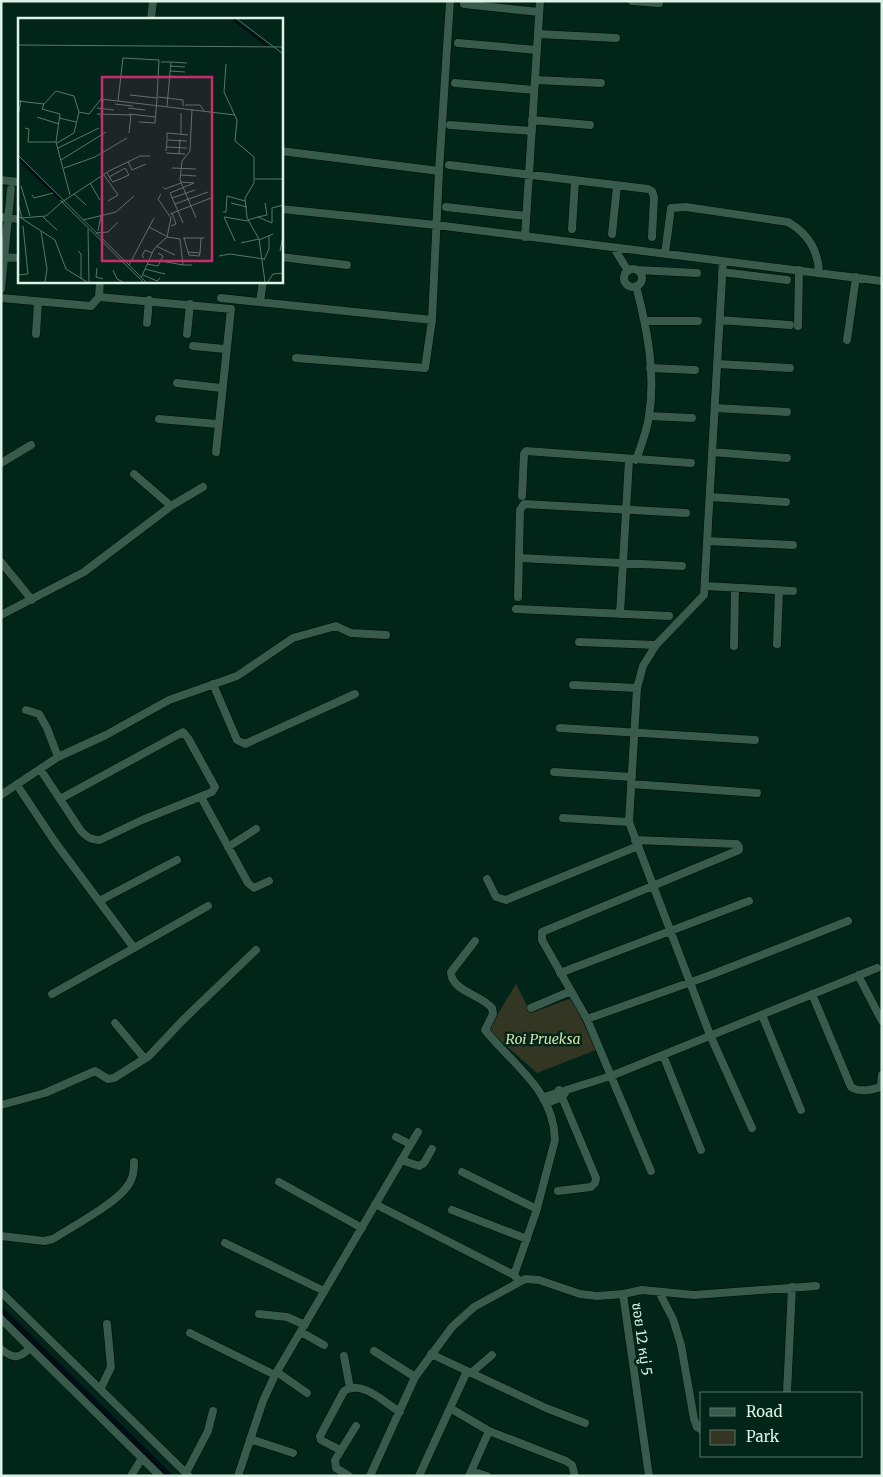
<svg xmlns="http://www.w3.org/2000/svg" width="883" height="1477" viewBox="0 0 883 1477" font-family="Merriweather,'Noto Sans Thai',serif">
<rect width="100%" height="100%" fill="#012519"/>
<!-- green -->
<path fill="#323623" d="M 516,984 L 531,1013 L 572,998 L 596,1050 L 537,1073 L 488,1030 Z"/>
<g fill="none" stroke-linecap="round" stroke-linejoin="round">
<!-- canal -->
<path stroke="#000d14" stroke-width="8" d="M 1,1311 L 168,1476"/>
<defs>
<path id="street" d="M 632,1 L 659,3
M 464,4 L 539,12
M 151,19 L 153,1
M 538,34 L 616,38
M 458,43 L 537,50
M 535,80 L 601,83
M 455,83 L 534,90
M 532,120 L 590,125
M 450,125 L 532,131
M 281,151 L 439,171 L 432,320 L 425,368 L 296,358
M 449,165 L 648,189 L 652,191 L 654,197 L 652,237
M 439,171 L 450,1
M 1,180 L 19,182
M 446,207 L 526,216
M 281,209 L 436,225 L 882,281
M 1,217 L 19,219
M 572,229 L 575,181
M 612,234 L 617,186
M 525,237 L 540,1
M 614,248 L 628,271
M 665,254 L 671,208 L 686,207 L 788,222 C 807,233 818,250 819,272
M 1,257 L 19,258
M 281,257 L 347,265
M 723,261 L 704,595 L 656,645 L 643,666 L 637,688 L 629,822 L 710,1035 L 752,1128
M624 278a9 9 0 1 1 18 0a9 9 0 1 1-18 0Z
M 637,270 L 697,273
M 722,272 L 787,280
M 1,289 L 11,189
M 99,297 L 231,309 L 216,452
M 1,298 L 91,306 L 99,297 L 100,281
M 221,298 L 432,320
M 260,302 L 263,281
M 720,320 L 790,325
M 645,321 L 698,321
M 147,323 L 149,300
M 798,326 L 799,270
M 36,334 L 38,302
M 187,334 L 190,304
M 847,340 L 856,277
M 193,346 L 225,349
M 717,364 L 790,368
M 650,368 L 695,370
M 177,383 L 221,388
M 715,408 L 787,412
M 649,416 L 692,418
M 159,419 L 218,424
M 712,452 L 787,458
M 636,460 C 641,446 647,431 649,416 C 656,373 647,328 636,286
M 1,463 L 31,445
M 134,474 L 171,506
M 522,496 L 524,454 L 526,451 L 691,463
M 710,497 L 786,502
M 707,541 L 793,545
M 519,558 L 682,566
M 1,562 L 32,600
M 705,586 L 793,591
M 518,597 L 520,510 L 524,504 L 686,513
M 516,609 L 669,616
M 620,614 L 629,460
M 1,615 L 84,572 L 171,506 L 203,487
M 579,642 L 656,645
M 777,644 L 779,590
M 734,646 L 735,588
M 213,684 L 237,740 L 245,744 L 355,694
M 573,685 L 637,688
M 26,710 L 39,714 L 47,728 L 58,757
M 560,728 L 755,740
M 40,769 L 81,831 C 87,837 91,840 100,840 L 142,820 L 212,792 L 215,787 L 188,738 L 183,732 L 60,799
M 554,772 L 632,777
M 631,784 L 757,793
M 17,785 L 55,842 L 134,948 L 52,994
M 1,795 L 58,757 L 106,735 L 169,700 L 237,676 L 293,638 L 336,626 L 351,633 L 386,635
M 201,797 L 248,883 L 254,888 L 269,881
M 563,818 L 629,822
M 635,840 L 737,844 L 739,847 L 739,850 L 542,932 L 542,940 L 587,1019 L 651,1171
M 228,847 L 256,829
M 487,879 L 496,897 L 506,900 L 638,846
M 101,900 L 177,860
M 475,941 L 451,972 C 451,991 482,995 492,1008 L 493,1014 L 485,1030 C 513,1065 554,1090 555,1140 L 536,1212 L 514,1275 L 519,1281
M 134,948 L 208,906
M 560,973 L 749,901
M 858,975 L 882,1021
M 812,994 L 851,1087 C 858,1092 873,1091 881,1086 L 882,1075
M 531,1008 L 571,991
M 762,1015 L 801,1110
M 587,1019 L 708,976 L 848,921
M 115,1023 L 145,1059
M 663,1055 L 701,1150
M 544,1097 L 611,1076 L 877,968
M 547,1103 L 562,1097 L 565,1093
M 1,1105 L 45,1093 L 95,1071 L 108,1079 L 114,1078 L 149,1056 L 183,1020 L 256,950
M 396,1137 L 410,1144
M 401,1160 L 419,1166 L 424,1163 L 432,1149
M 462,1172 L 537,1209
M 279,1182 L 362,1228
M 558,1191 L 591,1187 L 595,1183 L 596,1178 L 559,1090
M 375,1204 L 514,1275
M 452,1210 L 527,1239
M 1,1236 L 44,1241 L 53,1239 C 73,1226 113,1205 126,1188 C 133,1180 134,1172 134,1162
M 225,1243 L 324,1291
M 1,1292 L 189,1476
M 659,1292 L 673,1319 L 681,1345 L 694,1419 L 697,1427 L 702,1430
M 623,1294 L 642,1290 L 694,1295 L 816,1286
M 259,1314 L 287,1317 L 305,1325
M 1,1319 L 160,1476
M 301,1332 L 324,1345
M 190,1333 L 275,1375
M 1,1349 C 13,1359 19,1359 30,1348
M 374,1351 L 415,1377
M 431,1354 L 546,1408 L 585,1423
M 344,1356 L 350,1388
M 277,1372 L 307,1393
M 471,1373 L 492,1355
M 101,1388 L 111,1367 L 107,1324
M 787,1393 L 792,1287
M 450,1408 L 489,1431 L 469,1476
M 489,1431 L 566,1461 L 572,1465 L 575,1476
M 250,1439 L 293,1453
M 340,1450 L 321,1440 L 320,1436 L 344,1391 C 362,1379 385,1403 400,1412
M 471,1471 L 487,1476
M 186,1473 L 208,1431 L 213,1411
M 131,1476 L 142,1458
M 238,1476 L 263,1401 L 275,1375 L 418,1132
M 349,1476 L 336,1468 L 335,1460 L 356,1426
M 370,1476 L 415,1377 L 452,1327 L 474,1307 L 525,1279 L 539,1280 L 580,1294 L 597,1296 L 623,1294 L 649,1476
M 419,1476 L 467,1371"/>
</defs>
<!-- street casing -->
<use href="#street" stroke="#000c05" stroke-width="9"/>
<!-- street -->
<use href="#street" stroke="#385b4d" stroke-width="8"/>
</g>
<g text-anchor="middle" stroke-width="5" stroke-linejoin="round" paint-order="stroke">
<!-- park labels -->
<g font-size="14" font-style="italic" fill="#d6e0a9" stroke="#012519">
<text x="543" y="1044">Roi Prueksa</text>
</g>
<!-- street labels -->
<g font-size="14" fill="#def1e8" stroke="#012519">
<text transform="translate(642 1339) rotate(82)" y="5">ซอย 12 หมู่ 5</text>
</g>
</g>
<!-- overview -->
<g transform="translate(18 18)">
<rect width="265" height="265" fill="#012519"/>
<path fill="none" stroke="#000d14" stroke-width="2.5" d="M 215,1 L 250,28M 0,140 L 43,182"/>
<path fill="none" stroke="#59776c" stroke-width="1" d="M 219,1 L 265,36M 0,27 L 265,29M 143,44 L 153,44 L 149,88M 153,44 L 169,45M 208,46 L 206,74 L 219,102 L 217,123 L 236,139 L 236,165 L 227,180 L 229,200 L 241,221 L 247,264M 152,48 L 167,49M 152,53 L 167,54M 151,58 L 166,59M 112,77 L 139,80 L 137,105 L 121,104M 140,79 L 165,82 L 165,88M 0,83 L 26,86 L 38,73 L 56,78 L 61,94 L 71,96 L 83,81 L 217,97M 100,83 L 105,40 L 141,42 L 139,80M 26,86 L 24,91 L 42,96 L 38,124 L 52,177M 97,86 L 115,88M 167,87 L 182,87 L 186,93M 79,90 L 96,92M 110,90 L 127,92M 174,91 L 172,133 L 164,143 L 162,162 L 178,200M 163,95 L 163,116M 79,96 L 113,97 L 111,115M 111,96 L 138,99M 0,99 L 3,82M 19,99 L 41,106M 41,100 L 58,104M 83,100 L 85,82M 7,110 L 11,111 L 10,124 L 38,124M 149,121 L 149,115 L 170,117M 39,125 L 56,115 L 61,94M 149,129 L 169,130M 40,130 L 81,110M 148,133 L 149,122 L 169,123M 148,135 L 167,136M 161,136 L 162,121M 0,137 L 128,264M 43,142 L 88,114M 110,144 L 114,152 L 128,146M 46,150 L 77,139 L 109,120M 154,150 L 178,151M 89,155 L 94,163 L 95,164 L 111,157 L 107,150 L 91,159M 86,157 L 100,177 L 90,183M 163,157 L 178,158M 237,161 L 265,161M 163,164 L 176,165 L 152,175 L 165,205M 72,165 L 82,182M 3,168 L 12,198M 145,169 L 147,171 L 163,165M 56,176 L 68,187M 143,176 L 140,181 L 153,200 L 149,219M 14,177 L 16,180 L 35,175M 154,180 L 177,172M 42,182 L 125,264M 44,184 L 91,153 L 122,138 L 132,138M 0,185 L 4,200M 213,185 L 229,189M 157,186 L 190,174M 205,194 L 208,194 L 209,178 L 227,183M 152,196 L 193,180M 0,198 L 37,222 L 48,251 L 69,264M 25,199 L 39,212M 240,199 L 249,197 L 247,185M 3,200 L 28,198 L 44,184M 65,202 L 98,194 L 116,178M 230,202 L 240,199 L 254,205 L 254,190 L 265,187M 153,208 L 158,206 L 154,195M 131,209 L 148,218M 70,211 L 71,264M 23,213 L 29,251 L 27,264M 80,213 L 83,197M 78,215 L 90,214 L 100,204M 165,220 L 186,220M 166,220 L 171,237 L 181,238 L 182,235M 241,222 L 255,216M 217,223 L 206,199 L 230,203M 223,225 L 241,221M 138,228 L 157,237M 60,233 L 63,236 L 63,261M 262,233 L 265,218M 170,234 L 182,235 L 183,220M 201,238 L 212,236 L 246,241M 126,240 L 124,238 L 127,232 L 134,235M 246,242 L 251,231 L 251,218M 143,243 L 165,247M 129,246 L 140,248 L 145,238 L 140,235M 111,247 L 136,200M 79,250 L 78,259 L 85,261M 127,251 L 147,256M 95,252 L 99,261 L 105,264M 0,257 L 10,256 L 5,208M 125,257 L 139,263 L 142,260M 123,260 L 136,231 L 149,219 L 162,221 L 165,247 L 174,247M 250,264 L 255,256 L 265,255"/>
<path fill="#c52e69" fill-opacity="0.15" stroke="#c52e69" stroke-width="2.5" d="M 84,59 L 194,59 L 194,243 L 84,243 Z"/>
<rect width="265" height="265" fill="none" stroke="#def1e8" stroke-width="2.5"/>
</g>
<!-- border -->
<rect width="883" height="1477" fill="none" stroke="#def1e8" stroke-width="5"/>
<!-- legend -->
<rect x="700" y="1392" width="162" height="65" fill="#012519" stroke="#59776c"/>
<rect x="710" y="1408" width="25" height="8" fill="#385b4d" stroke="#59776c"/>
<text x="746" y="1417" font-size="15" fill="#def1e8">Road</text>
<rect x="710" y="1430" width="25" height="15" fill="#323623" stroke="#59776c"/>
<text x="746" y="1442" font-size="15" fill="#def1e8">Park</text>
</svg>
